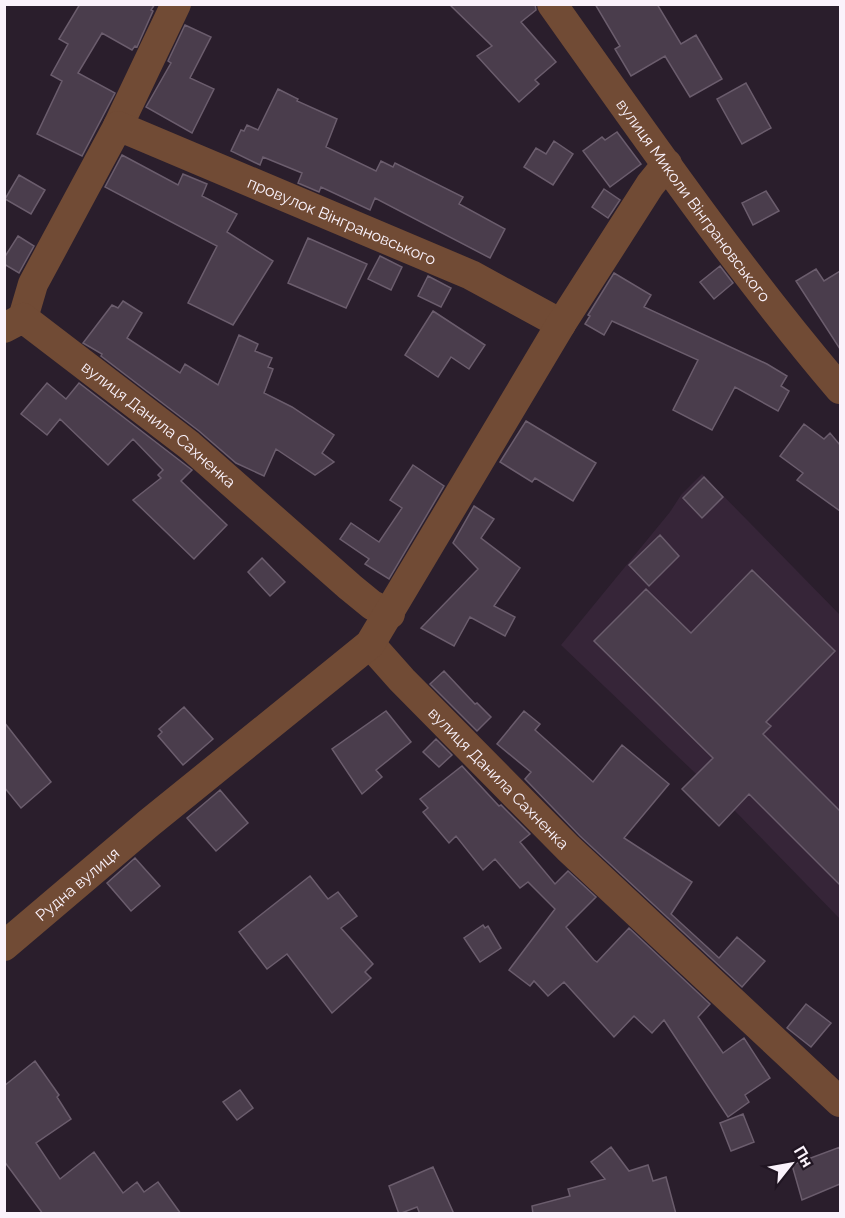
<svg xmlns="http://www.w3.org/2000/svg" width="845" height="1218" viewBox="0 0 845 1218" font-family="Raleway,sans-serif">
<rect width="100%" height="100%" fill="#2a1e2c"/>
<!-- built -->
<path fill="#362538" d="M 702,474 L 840,615 L 840,919 L 735,811 L 561,645 L 670,512 L 681,495 Z"/>
<!-- building -->
<path fill="#4a3d4c" stroke="#6b5d6d" stroke-width="1.5" d="M 80,4 L 155,4 L 151,10 L 153,11 L 137,47 L 135,46 L 132,50 L 102,33 L 78,73 L 115,93 L 82,156 L 37,134 L 62,81 L 51,75 L 68,44 L 59,39 Z
M 449,4 L 535,4 L 536,10 L 521,22 L 556,62 L 535,80 L 539,84 L 519,102 L 477,56 L 492,46 Z
M 595,4 L 657,4 L 681,44 L 696,35 L 722,79 L 690,97 L 665,56 L 631,76 L 615,49 L 620,46 Z
M 185,25 L 211,37 L 190,78 L 214,89 L 192,133 L 146,107 L 171,63 L 168,61 Z
M 746,83 L 771,128 L 742,144 L 717,99 Z
M 278,89 L 298,99 L 297,101 L 337,119 L 326,147 L 376,171 L 381,161 L 393,167 L 395,163 L 463,197 L 459,204 L 505,229 L 490,258 L 375,198 L 370,210 L 321,187 L 319,192 L 298,183 L 302,173 L 263,157 L 260,165 L 231,151 L 241,130 L 244,131 L 247,125 L 258,130 Z
M 617,132 L 641,164 L 610,187 L 583,151 L 602,137 L 605,140 Z
M 554,141 L 573,154 L 553,185 L 524,167 L 536,148 L 546,154 Z
M 122,155 L 178,185 L 183,174 L 207,184 L 202,196 L 237,214 L 227,232 L 273,261 L 233,325 L 188,303 L 217,246 L 105,187 Z
M 19,175 L 45,190 L 31,214 L 5,199 Z
M 604,189 L 620,200 L 608,218 L 592,207 Z
M 766,191 L 779,211 L 753,225 L 742,203 Z
M 18,236 L 34,246 L 19,273 L 4,264 L 4,258 Z
M 308,238 L 367,264 L 346,308 L 288,283 Z
M 380,256 L 402,267 L 391,290 L 368,279 Z
M 720,266 L 733,283 L 714,299 L 700,282 Z
M 816,269 L 824,281 L 840,271 L 840,349 L 796,281 Z
M 614,273 L 651,295 L 644,307 L 767,364 L 787,376 L 781,386 L 789,391 L 778,411 L 735,387 L 712,430 L 673,410 L 698,360 L 612,321 L 604,335 L 585,324 L 590,316 L 588,315 Z
M 428,276 L 451,288 L 441,307 L 418,296 Z
M 123,301 L 142,313 L 127,338 L 180,373 L 185,364 L 218,385 L 239,335 L 258,344 L 255,351 L 272,358 L 268,367 L 273,369 L 264,393 L 292,407 L 334,435 L 322,453 L 334,462 L 315,475 L 276,449 L 264,476 L 236,463 L 199,431 L 101,356 L 102,354 L 83,343 L 112,305 L 118,308 Z
M 433,311 L 485,345 L 469,369 L 451,357 L 438,377 L 405,355 Z
M 47,383 L 66,399 L 79,383 L 192,470 L 181,481 L 227,525 L 194,559 L 133,500 L 161,478 L 158,475 L 163,470 L 133,439 L 108,465 L 60,419 L 47,435 L 21,414 Z
M 526,421 L 596,463 L 573,501 L 535,478 L 532,482 L 500,462 Z
M 804,424 L 824,439 L 830,433 L 840,445 L 840,511 L 797,480 L 803,473 L 780,456 Z
M 413,465 L 444,486 L 389,579 L 365,564 L 369,559 L 340,539 L 351,523 L 379,542 L 402,508 L 390,500 Z
M 704,477 L 723,497 L 702,518 L 683,498 Z
M 474,506 L 494,519 L 481,538 L 520,568 L 494,606 L 515,617 L 505,636 L 470,617 L 454,646 L 421,628 L 478,569 L 453,543 Z
M 660,535 L 679,556 L 649,586 L 629,565 Z
M 262,558 L 285,582 L 270,596 L 248,572 Z
M 752,570 L 835,651 L 766,722 L 771,726 L 763,734 L 840,811 L 840,885 L 749,794 L 719,826 L 682,789 L 713,758 L 594,641 L 646,589 L 691,633 Z
M 444,671 L 475,704 L 477,703 L 491,717 L 477,731 L 430,684 Z
M 184,707 L 213,739 L 183,765 L 158,736 L 162,732 L 159,729 Z
M 386,711 L 411,742 L 376,770 L 382,777 L 362,794 L 332,749 Z
M 524,711 L 540,724 L 535,730 L 593,782 L 622,745 L 669,784 L 624,838 L 692,882 L 671,914 L 719,958 L 737,937 L 765,961 L 742,987 L 580,836 L 525,779 L 531,772 L 497,744 Z
M 4,722 L 51,782 L 21,808 L 4,787 Z
M 436,739 L 452,755 L 439,767 L 423,752 Z
M 462,766 L 499,806 L 501,805 L 530,834 L 520,842 L 555,884 L 568,871 L 596,897 L 566,927 L 594,960 L 597,962 L 629,928 L 710,1004 L 698,1017 L 723,1053 L 744,1038 L 770,1078 L 745,1095 L 749,1102 L 728,1117 L 664,1020 L 652,1033 L 634,1016 L 614,1037 L 564,982 L 548,996 L 534,981 L 530,986 L 509,970 L 555,909 L 528,882 L 520,888 L 495,859 L 483,870 L 456,836 L 449,843 L 423,812 L 428,808 L 420,799 Z
M 220,790 L 248,823 L 216,851 L 187,818 Z
M 135,858 L 160,886 L 131,911 L 107,883 Z
M 310,876 L 328,899 L 338,892 L 357,916 L 341,928 L 373,964 L 365,972 L 371,978 L 332,1013 L 287,954 L 267,969 L 239,932 Z
M 483,925 L 485,928 L 488,926 L 501,948 L 480,962 L 464,938 Z
M 806,1004 L 831,1023 L 811,1047 L 787,1028 Z
M 35,1061 L 59,1095 L 57,1097 L 71,1119 L 36,1143 L 60,1179 L 94,1152 L 123,1193 L 137,1182 L 144,1192 L 158,1182 L 181,1214 L 43,1214 L 4,1161 L 4,1086 Z
M 240,1090 L 253,1108 L 237,1120 L 223,1102 Z
M 743,1114 L 754,1142 L 731,1151 L 720,1123 Z
M 611,1147 L 629,1171 L 648,1165 L 653,1181 L 666,1177 L 676,1214 L 533,1214 L 532,1206 L 570,1196 L 568,1189 L 605,1179 L 591,1162 Z
M 840,1147 L 840,1184 L 802,1200 L 792,1165 Z
M 433,1167 L 454,1214 L 420,1214 L 417,1207 L 399,1214 L 389,1186 Z"/>
<g fill="none" stroke-linecap="round" stroke-linejoin="round">
<!-- minor -->
<g stroke="#714b35" stroke-width="30">
<path id="s1" d="M 552,4 C 645,135 737,268 840,389"/>
<path d="M 118,126 L 176,4"/>
<path id="s2" d="M 23,318 L 33,284 L 118,126 L 471,275 L 561,324"/>
<path id="s3" d="M 4,328 L 23,318 L 189,445 L 350,587 L 372,605 L 390,614"/>
<path id="s4" d="M 370,644 L 402,680 L 568,848 L 840,1102"/>
<path id="s5" d="M 4,946 L 149,823 L 370,644 L 561,324 L 650,185 L 667,164"/>
</g>
</g>
<g text-anchor="middle" stroke-width="4.5" stroke-linejoin="round" paint-order="stroke">
<!-- street labels -->
<g font-size="16" fill="#faf2fb" stroke="#201522">
<text dy="6" stroke="none"><textPath href="#s1" startOffset="242">вулиця Миколи Вінграновського</textPath></text>
<text dy="6" stroke="none"><textPath href="#s2" startOffset="458">провулок Вінграновського</textPath></text>
<text dy="6" stroke="none"><textPath href="#s3" startOffset="194">вулиця Данила Сахненка</textPath></text>
<text dy="6" stroke="none"><textPath href="#s4" startOffset="186">вулиця Данила Сахненка</textPath></text>
<text dy="6" stroke="none"><textPath href="#s5" startOffset="96">Рудна вулиця</textPath></text>
</g>
</g>
<!-- border -->
<rect width="845" height="1218" fill="none" stroke="#faf2fb" stroke-width="12"/>
<!-- north arrow -->
<g transform="translate(791 1164) rotate(59)" stroke="#201522" stroke-width="4.5" paint-order="stroke">
<path d="M0-4.5L10 22L0 15L-10 22Z" fill="#faf2fb"/>
<text y="-9" font-size="16" font-weight="bold" text-anchor="middle" fill="#faf2fb">Пн</text>
</g>
</svg>
